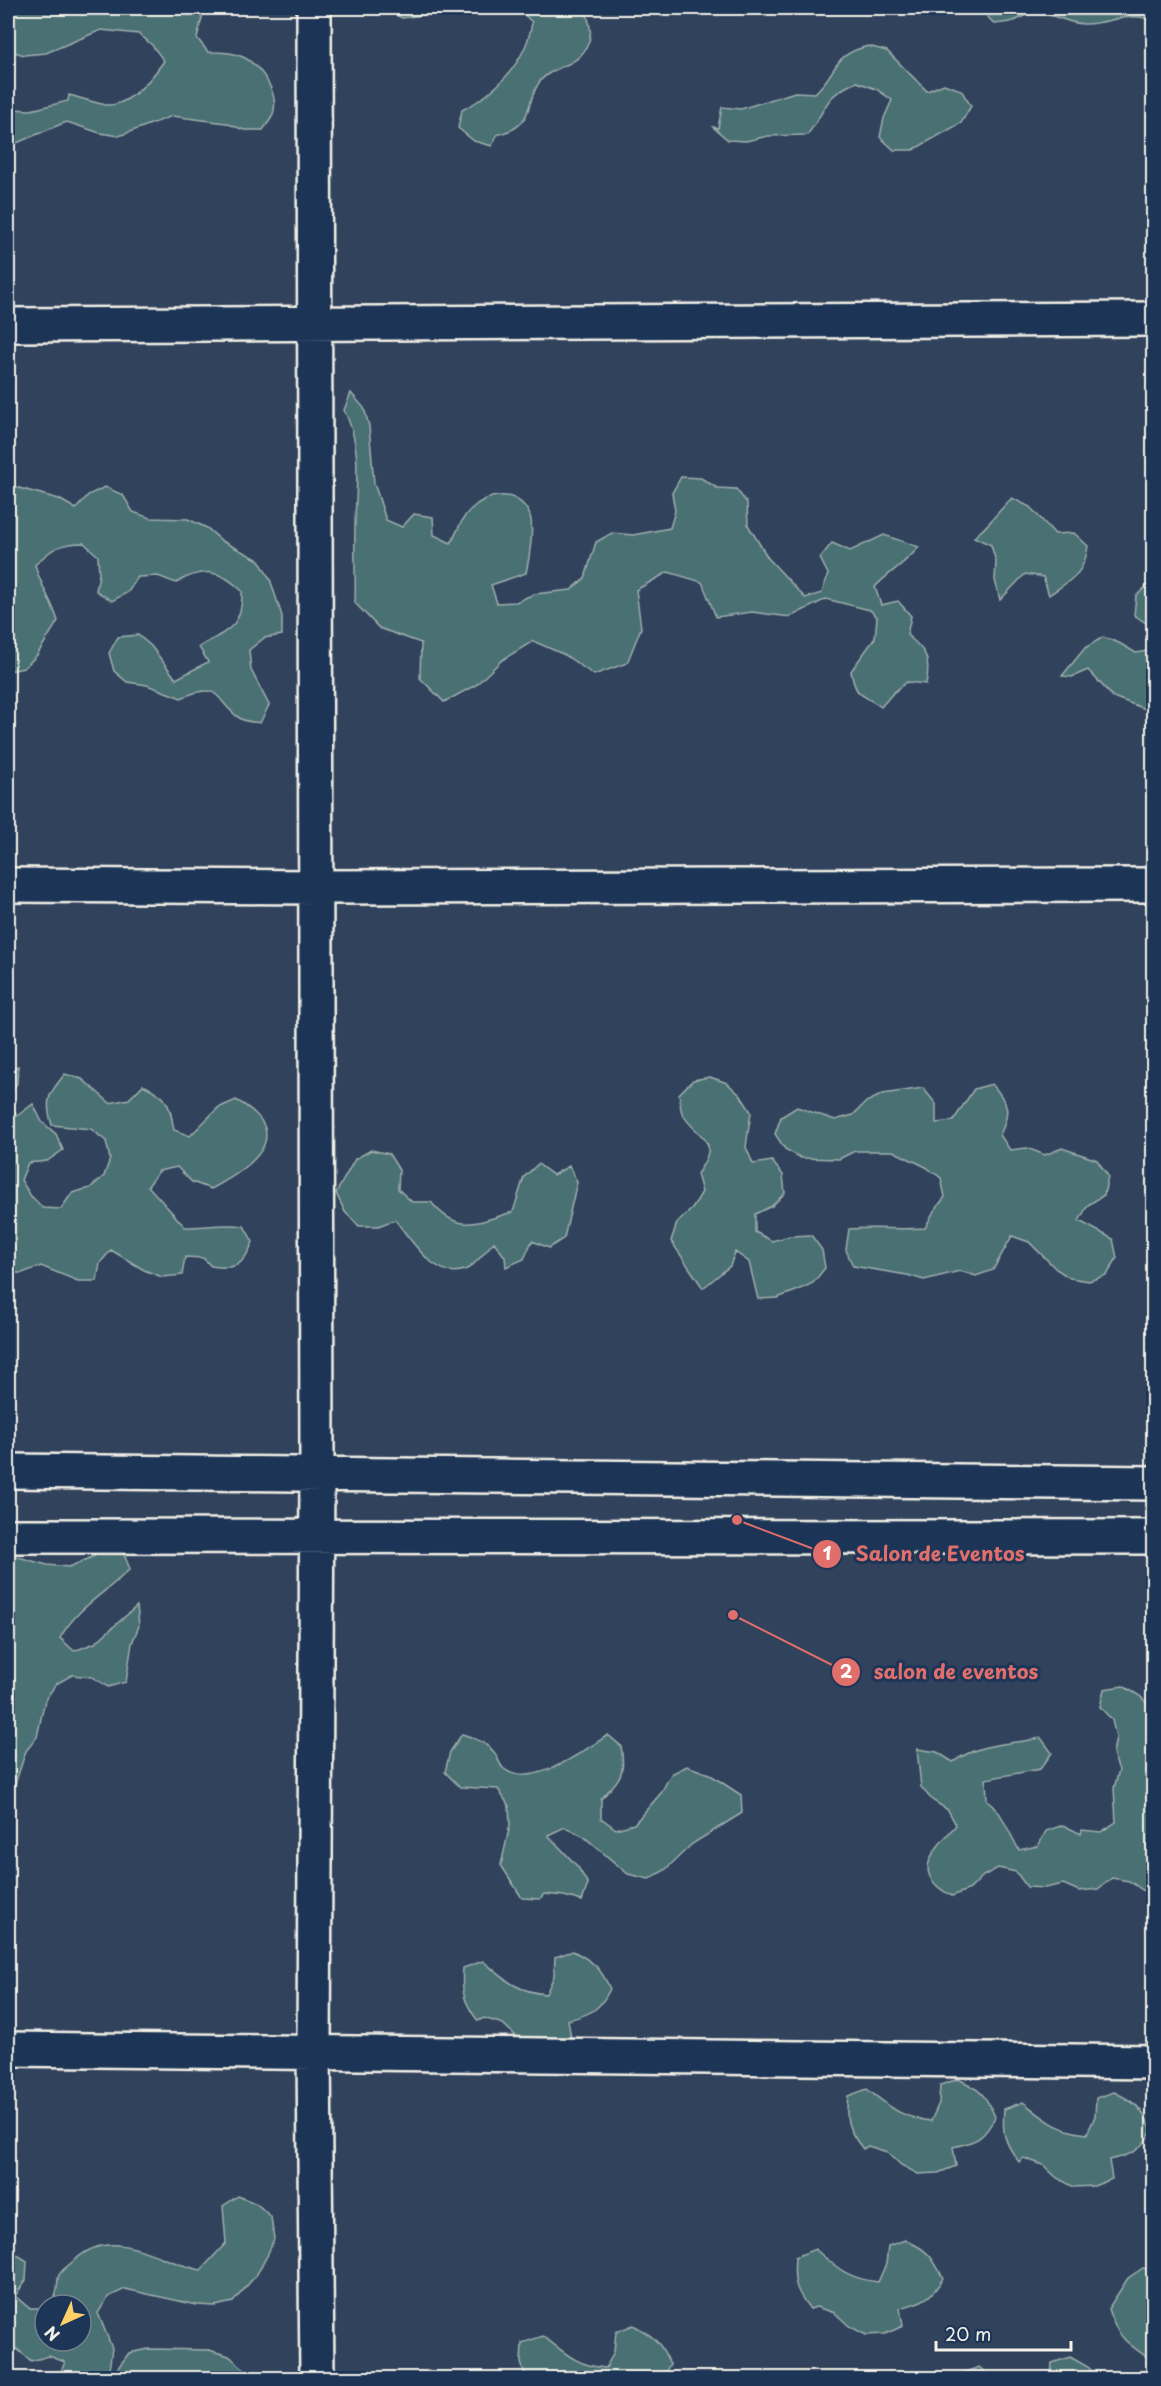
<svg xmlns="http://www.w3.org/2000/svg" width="1161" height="2386" viewBox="0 0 1161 2386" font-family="'Playpen Sans',sans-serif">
<rect width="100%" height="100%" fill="#31425d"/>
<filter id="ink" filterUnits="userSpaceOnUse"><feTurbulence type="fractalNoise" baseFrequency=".0167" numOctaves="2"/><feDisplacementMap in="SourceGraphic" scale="12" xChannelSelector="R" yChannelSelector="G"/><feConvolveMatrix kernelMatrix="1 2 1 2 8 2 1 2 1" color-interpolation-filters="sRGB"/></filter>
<g filter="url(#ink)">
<!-- green -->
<path fill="#4a7073" stroke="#9fb0ae" stroke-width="1.5" d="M 8,8 L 201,8 L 202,18 L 197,38 L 208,52 C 220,52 234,52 245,58 C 261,67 280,94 273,114 C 272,119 266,125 263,130 L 244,130 L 226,123 L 172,116 L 119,136 L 100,133 L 67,122 C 57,125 12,146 8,146 L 8,106 L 10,109 L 31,110 L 68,101 L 69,95 C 81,98 94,103 106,105 C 129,107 152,78 164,61 L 152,45 L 139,34 L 101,30 L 46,53 L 24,55 L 8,50 Z
M 381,8 L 445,8 L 423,15 L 402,18 Z
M 512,8 L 586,8 C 587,19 594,31 588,44 C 578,68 555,64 541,80 C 528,95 532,118 515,128 C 510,131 503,133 497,135 L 492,146 L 474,141 L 458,128 L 462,110 C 497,93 527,60 532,22 L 518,9 Z
M 980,8 L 1153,8 L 1153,21 C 1130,10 1109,24 1085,24 C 1065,24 1050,10 1030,14 C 1024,15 1019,20 1013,21 C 1007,23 1000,23 994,24 Z
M 868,46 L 887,51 L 927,91 L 944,84 L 961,90 L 971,106 L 961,123 L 913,150 L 894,150 L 880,137 L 884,118 L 892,100 L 876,89 L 857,82 C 822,96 828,109 807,135 L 768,136 L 746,141 L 728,140 L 713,127 L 718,128 L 722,107 L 741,109 L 795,92 L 815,93 C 840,70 830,56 868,46 Z
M 351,393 L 364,408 L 369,426 L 374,483 L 386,520 L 402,527 L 414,514 L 433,517 L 434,535 L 451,543 C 457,533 461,518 470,510 C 487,493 516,488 529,513 C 535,525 529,560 526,573 L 491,585 L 497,603 L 516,602 L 534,594 L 571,590 L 585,578 L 596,542 L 612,533 L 633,535 L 670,528 L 675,511 L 672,493 L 681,477 L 701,478 L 717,488 L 736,489 L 747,503 L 748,525 L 768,558 L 805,598 L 822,593 L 828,574 L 820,558 L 832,543 L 850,551 L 884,535 L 919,547 C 906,563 889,572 875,587 L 881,605 L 898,601 L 911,616 L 907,635 C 927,651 931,659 926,684 L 907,682 L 893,693 L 881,707 C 861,692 856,699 851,671 L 875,638 L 877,617 L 870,610 L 826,599 L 790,617 L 752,612 L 716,617 L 702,582 L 668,572 L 636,590 L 641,628 L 627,663 L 594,675 L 565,655 L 533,641 L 502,660 L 476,685 L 444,702 L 420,678 L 421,643 L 379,628 L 355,603 C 356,578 354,553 355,528 C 355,487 364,449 344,410 Z
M 8,485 L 59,499 L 76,509 L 88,495 L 105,487 L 123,495 L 133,512 L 150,518 L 188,519 L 207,528 L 222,541 L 259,560 L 270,579 L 282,616 L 282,635 L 264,638 L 249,650 L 251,670 L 269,705 L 260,723 C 254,722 246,722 241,719 C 214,702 223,679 181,698 L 147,685 L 127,682 L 114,671 L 109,653 L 118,637 L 138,635 L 151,646 L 176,679 L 208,662 L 199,647 C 227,630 243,628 242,591 C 220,569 202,567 176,583 L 158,576 L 138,577 L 128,592 L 112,601 L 96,591 L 99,574 L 98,556 L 84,543 C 60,543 52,548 35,565 C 40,585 52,601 58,621 L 37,655 L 24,668 L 8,671 Z
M 1012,498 L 1030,507 L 1055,534 L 1074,533 L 1088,546 C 1084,575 1072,579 1049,595 L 1043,577 L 1025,574 L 1000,600 L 995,580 L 996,562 L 991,545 L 974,537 C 989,526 998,511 1012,498 Z
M 1153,580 L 1153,626 L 1149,625 L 1134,615 L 1136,596 Z
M 1103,637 L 1119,643 L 1136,653 L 1153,650 L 1153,708 L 1148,710 L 1113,697 L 1088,670 L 1072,677 L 1062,676 L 1085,648 Z
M 18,1066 L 17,1083 L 8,1100 L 17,1116 L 33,1104 L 42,1122 L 56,1134 L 63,1150 L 47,1161 L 28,1163 L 21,1180 L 30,1195 L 43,1208 L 61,1209 L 72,1193 L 90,1188 L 104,1176 L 110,1159 L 106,1141 L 91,1129 L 52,1125 C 44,1100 49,1093 65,1074 L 82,1079 L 110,1103 L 129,1099 L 143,1085 C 169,1097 169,1103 174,1130 L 190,1136 L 218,1108 L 236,1100 C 298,1134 251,1168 211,1189 L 192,1182 L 177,1167 L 159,1171 L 148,1186 L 185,1227 C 206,1227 223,1223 244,1226 L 253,1242 C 243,1266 236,1270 211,1266 L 203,1258 L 185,1257 L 182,1275 L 162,1277 L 144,1270 L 111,1250 L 100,1263 L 97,1281 L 78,1281 L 41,1266 L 22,1273 L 8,1273 L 8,1071 Z
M 710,1077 L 727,1083 L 741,1096 L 751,1112 L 746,1147 L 753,1164 L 772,1161 L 783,1175 L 785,1193 L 772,1206 L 755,1214 L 755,1232 L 772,1241 L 790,1236 L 811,1235 L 822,1250 L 825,1268 L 813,1283 L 796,1291 L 777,1298 L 758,1299 L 749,1262 L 735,1252 L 730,1266 L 703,1288 L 671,1241 L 677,1223 L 692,1209 L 702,1192 L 697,1174 C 724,1137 696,1139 682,1113 C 680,1108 680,1099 679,1094 L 693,1080 Z
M 992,1084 C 1009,1104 1011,1111 1000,1135 L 1010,1150 L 1027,1148 L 1045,1155 L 1062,1148 L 1097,1160 L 1108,1176 L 1104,1195 L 1088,1205 L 1079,1221 L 1113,1239 L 1117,1258 L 1107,1275 L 1089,1281 L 1070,1278 L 1056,1269 L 1029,1242 L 1012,1236 L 993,1270 L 976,1276 L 960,1271 L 924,1280 L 907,1275 L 853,1266 L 846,1250 L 849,1229 C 874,1227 900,1230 925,1228 L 934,1211 L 945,1197 L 941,1178 L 926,1167 L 893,1151 L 855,1151 L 839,1159 L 801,1158 L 785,1149 L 775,1134 L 781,1117 L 797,1107 L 835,1120 L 853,1115 L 866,1102 L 883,1094 L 923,1088 L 936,1104 L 936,1123 L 953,1121 L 974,1089 Z
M 371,1150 L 389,1154 L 399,1170 L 398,1189 L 412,1202 L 431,1202 C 458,1235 477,1222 513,1212 L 524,1177 L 538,1164 L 553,1175 L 569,1166 L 577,1182 L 564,1238 L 549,1248 L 532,1241 L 524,1259 L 506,1267 L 505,1257 L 494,1242 C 486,1250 477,1264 467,1269 C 436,1283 412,1240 395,1220 L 378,1226 L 359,1226 L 345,1212 L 336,1193 L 355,1159 Z
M 104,1552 L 123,1552 L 130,1569 C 105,1594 79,1605 60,1638 L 74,1651 L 95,1643 L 137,1606 L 139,1626 L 132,1643 L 126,1682 L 108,1687 L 92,1677 L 72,1675 L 56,1684 L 45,1700 L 37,1737 L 26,1751 L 14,1787 L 8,1793 L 8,1557 L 11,1555 L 47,1565 L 69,1567 Z
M 1123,1686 L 1140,1696 L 1153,1709 L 1153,1756 L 1150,1761 L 1149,1780 L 1154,1784 L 1153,1892 L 1144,1891 L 1129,1881 L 1112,1878 L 1098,1889 L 1079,1891 L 1063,1884 L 1045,1888 L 1027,1887 L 1016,1872 L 998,1868 L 983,1876 L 970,1889 L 952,1896 C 908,1873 934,1851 956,1825 L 948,1810 L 932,1800 L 921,1787 L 917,1749 L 937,1752 L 953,1762 C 982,1742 1007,1745 1041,1738 L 1052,1753 L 1040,1769 L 986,1779 L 987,1800 L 1000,1814 L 1019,1850 L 1038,1846 L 1046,1831 L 1063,1825 L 1081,1834 L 1082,1830 L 1101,1832 L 1116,1822 L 1114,1788 L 1119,1770 L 1113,1754 L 1116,1737 L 1112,1720 L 1100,1707 L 1104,1689 Z
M 462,1734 C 474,1738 485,1742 494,1752 C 498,1757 499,1764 503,1768 C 530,1792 586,1749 608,1735 L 621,1746 C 626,1775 620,1779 601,1799 L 601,1818 L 616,1829 L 634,1824 L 661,1793 L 671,1774 L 687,1766 L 709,1774 L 741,1795 L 742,1813 L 692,1844 L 665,1870 L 649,1879 L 628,1874 L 583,1836 L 565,1827 L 548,1835 L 578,1867 L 588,1884 L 582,1901 L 564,1896 L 544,1894 L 540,1899 L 522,1898 L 501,1865 L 510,1825 L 509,1806 L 498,1789 L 460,1787 L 445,1772 L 450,1752 Z
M 573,1951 C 594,1962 601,1968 610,1989 C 599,2011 591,2014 568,2020 L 571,2038 L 553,2046 L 533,2046 L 517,2037 L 503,2024 L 484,2018 L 478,2021 C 464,2002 461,1993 463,1968 L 483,1961 C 506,1980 515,1991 546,1994 L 554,1976 L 555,1957 Z
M 958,2079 C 980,2089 986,2095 995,2117 C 984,2139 976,2142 953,2147 L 956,2166 L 938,2173 L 918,2174 L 901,2165 L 887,2152 L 868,2146 L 863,2149 C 847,2129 845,2120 848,2096 L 867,2089 C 890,2107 901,2118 931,2121 L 939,2103 L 940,2085 Z
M 1114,2092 C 1137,2103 1141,2108 1152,2130 C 1140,2152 1132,2155 1109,2160 L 1112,2179 L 1094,2186 L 1074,2187 L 1057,2178 L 1043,2165 L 1024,2158 L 1019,2162 C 1004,2142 1002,2133 1004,2109 L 1023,2102 C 1046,2120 1057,2131 1087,2134 L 1095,2116 L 1096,2098 Z
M 238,2196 L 257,2204 L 271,2217 L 274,2239 L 267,2256 L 257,2274 L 233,2302 L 215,2306 L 197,2305 L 125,2289 L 108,2297 L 98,2313 L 112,2348 L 108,2378 L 58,2378 L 65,2362 L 49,2356 L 31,2361 L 17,2349 L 8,2351 L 8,2249 L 27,2261 L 26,2280 L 15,2296 L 29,2308 L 45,2308 L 45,2341 L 81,2341 L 81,2305 L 50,2305 C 52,2301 55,2297 56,2293 C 58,2287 57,2280 59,2275 C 62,2269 72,2263 76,2259 C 115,2224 159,2263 201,2270 L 226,2243 L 223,2206 Z
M 905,2240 C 928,2250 932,2256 943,2278 C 931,2299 923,2302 900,2308 L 903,2326 L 885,2334 L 866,2335 L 849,2326 L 835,2313 L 816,2307 L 810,2309 C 795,2290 793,2281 795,2257 L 815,2249 C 837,2268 848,2279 878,2282 L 886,2264 L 888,2246 Z
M 1143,2268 L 1153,2270 L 1153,2361 C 1129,2345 1117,2338 1108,2309 L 1128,2278 Z
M 633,2325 C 654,2336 661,2343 670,2364 L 662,2378 L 526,2378 L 521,2363 L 522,2343 L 543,2336 C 565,2353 577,2366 606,2368 L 614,2351 L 616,2332 Z
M 148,2349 L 209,2350 L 229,2356 L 255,2378 L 130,2378 L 117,2369 L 129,2353 Z
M 1070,2357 L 1088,2367 L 1099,2378 L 1051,2378 L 1052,2363 Z
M 979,2367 L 993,2378 L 959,2378 L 960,2374 Z"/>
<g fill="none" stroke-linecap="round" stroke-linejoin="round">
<defs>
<path id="street" d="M 314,8 L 317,1474 L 314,2052 L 317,2378
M 8,325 L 1154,319
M 8,885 L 315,887 L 1154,885
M 8,1471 L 1154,1483
M 8,1536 L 1154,1537
M 8,2049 L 1154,2062"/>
</defs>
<!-- street casing -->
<use href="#street" stroke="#f4f1e8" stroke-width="38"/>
<!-- street -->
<use href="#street" stroke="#1d3557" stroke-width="33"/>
</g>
</g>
<!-- callouts -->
<path fill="none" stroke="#e06e6b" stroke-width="2" d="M737 1520L827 1554M733 1615L846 1672"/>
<g fill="#e06e6b" stroke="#1d3557" stroke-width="2">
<circle cx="737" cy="1520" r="6"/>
<circle cx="733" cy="1615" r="6"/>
<circle cx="827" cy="1554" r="15"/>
<circle cx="846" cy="1672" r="15"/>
</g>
<g font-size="18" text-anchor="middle" font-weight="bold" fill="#fff">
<text x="827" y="1560">1</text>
<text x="846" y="1678">2</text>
</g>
<g font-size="20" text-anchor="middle" font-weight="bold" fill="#e06e6b" stroke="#1d3557" stroke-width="6" stroke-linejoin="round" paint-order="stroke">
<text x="940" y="1561">Salon de Eventos</text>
<text x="956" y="1679">salon de eventos</text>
</g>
<!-- margin -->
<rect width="1161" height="2386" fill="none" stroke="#1d3557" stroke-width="30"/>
<rect x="15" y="15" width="1131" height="2356" fill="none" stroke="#f4f1e8" stroke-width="2" filter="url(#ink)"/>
<!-- north arrow -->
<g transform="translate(63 2323) rotate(225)"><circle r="28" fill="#1d3557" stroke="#738091" stroke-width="1.5"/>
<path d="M0-4.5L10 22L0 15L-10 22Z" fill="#ffd166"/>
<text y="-9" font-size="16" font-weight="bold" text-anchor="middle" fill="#f4f1e8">N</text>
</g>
<!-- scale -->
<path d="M936 2341v9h135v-9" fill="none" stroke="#f4f1e8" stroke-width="3"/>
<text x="945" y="2341" font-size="18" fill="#f4f1e8" stroke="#1d3557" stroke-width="4.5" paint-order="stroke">20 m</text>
</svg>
